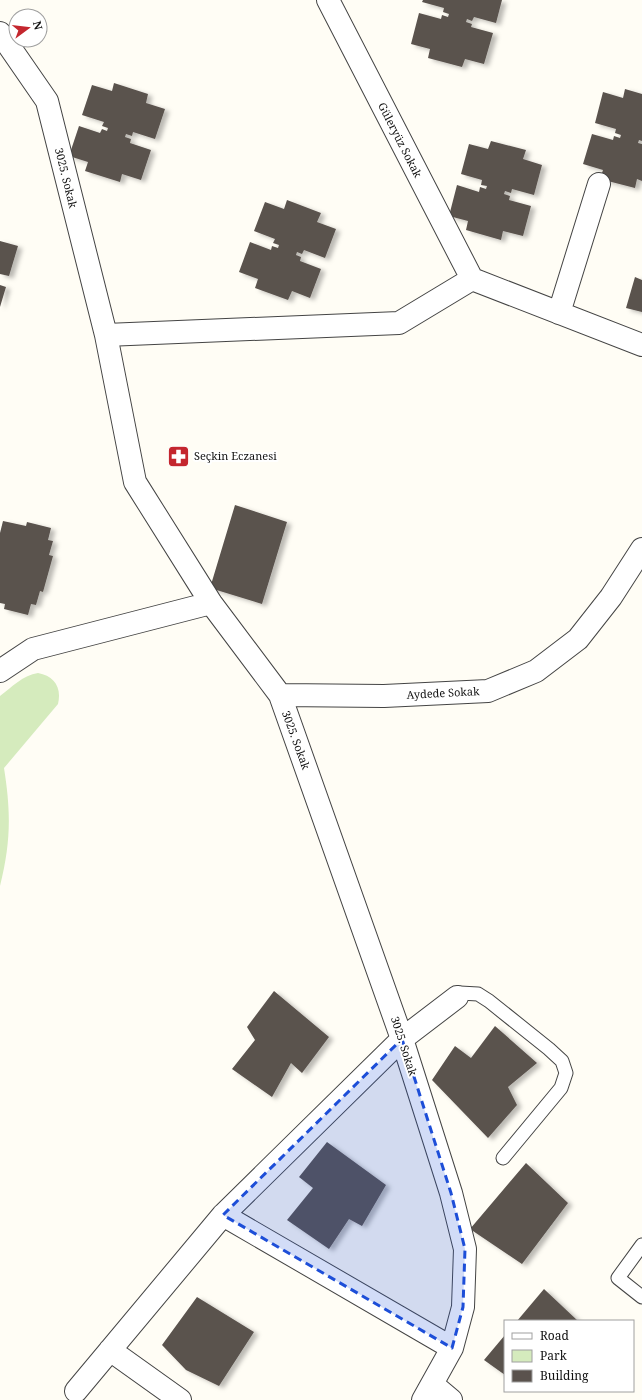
<svg xmlns="http://www.w3.org/2000/svg" width="642" height="1400" viewBox="0 0 642 1400" font-family="'Noto Serif',serif">
<defs>
<filter id="shadow"><feDropShadow dx="4.5" dy="2.5" stdDeviation="2" flood-color="#0004"/></filter>
</defs>
<rect width="100%" height="100%" fill="#fffdf5"/>
<!-- green -->
<path fill="#d5ebbd" d="M 38,673 C 54,676 62,687 58,704 L 4,768 C 11,812 11,842 0,886 L 0,696 C 12,687 23,675 38,673 Z"/>
<!-- building -->
<path fill="#5a524d" filter="url(#shadow)" d="M 423,0 L 502,0 L 496,23 L 474,17 L 472,21 L 467,19 L 466,22 L 472,24 L 471,27 L 493,33 L 484,64 L 465,59 L 462,67 L 428,58 L 430,49 L 411,44 L 419,13 L 441,19 L 442,15 L 448,17 L 449,14 L 443,12 L 444,8 L 422,2 Z
M 114,83 L 148,94 L 146,103 L 165,109 L 155,139 L 133,132 L 132,136 L 126,134 L 125,137 L 131,139 L 130,143 L 151,150 L 141,180 L 122,174 L 120,182 L 85,171 L 88,162 L 69,156 L 79,126 L 100,133 L 102,129 L 107,131 L 108,128 L 102,126 L 104,122 L 82,115 L 92,85 L 112,91 Z
M 625,89 L 642,94 L 642,141 L 639,140 L 638,143 L 642,144 L 642,181 L 637,179 L 635,188 L 600,179 L 603,170 L 583,164 L 592,134 L 613,140 L 614,136 L 620,138 L 621,135 L 615,133 L 616,129 L 595,123 L 603,92 L 623,98 Z
M 491,141 L 526,150 L 523,159 L 542,165 L 534,195 L 512,189 L 511,193 L 505,191 L 504,194 L 510,196 L 509,200 L 531,206 L 523,236 L 503,231 L 501,240 L 466,230 L 468,221 L 449,216 L 457,185 L 479,192 L 480,187 L 486,189 L 487,186 L 481,185 L 482,180 L 461,174 L 469,144 L 488,149 Z
M 287,200 L 321,213 L 317,222 L 336,229 L 325,258 L 304,250 L 302,254 L 297,252 L 296,255 L 301,257 L 300,261 L 321,269 L 310,298 L 292,291 L 288,300 L 255,288 L 258,279 L 239,272 L 250,242 L 271,250 L 272,246 L 278,248 L 279,245 L 273,243 L 275,239 L 254,231 L 265,202 L 284,209 Z
M 0,241 L 18,246 L 9,276 L 0,274 Z
M 635,277 L 642,280 L 642,312 L 626,308 Z
M 0,285 L 6,287 L 0,307 Z
M 235,505 L 287,522 L 262,604 L 210,588 Z
M 3,521 L 26,526 L 27,522 L 51,528 L 48,540 L 53,541 L 49,555 L 53,556 L 43,592 L 40,591 L 36,605 L 31,604 L 28,615 L 4,609 L 5,604 L 0,603 L 0,533 Z
M 274,991 L 329,1037 L 302,1073 L 291,1063 L 272,1097 L 232,1069 L 255,1040 L 247,1027 Z
M 495,1026 L 537,1063 L 508,1087 L 517,1105 L 488,1138 L 432,1080 L 455,1046 L 471,1058 Z
M 327,1142 L 386,1185 L 362,1226 L 349,1219 L 329,1249 L 287,1220 L 313,1188 L 299,1177 Z
M 526,1163 L 568,1203 L 522,1264 L 470,1229 Z
M 544,1289 L 578,1321 L 517,1321 Z
M 197,1297 L 254,1332 L 219,1386 L 186,1370 L 162,1345 Z
M 505,1335 L 505,1375 L 484,1360 Z"/>
<g fill="none" stroke-linecap="round" stroke-linejoin="round">
<defs>
<path id="lane" d="M 457,997 L 460,993 L 478,994 L 489,1001 L 549,1049 L 562,1061 L 566,1073 L 561,1088 L 503,1158
M 642,1245 L 618,1278 L 642,1297"/>
<path id="street" d="M 328,0 L 472,279
M 0,33 L 47,101 L 106,335 L 135,482 L 211,603 L 280,695 L 402,1039 L 451,1193 L 465,1249 L 463,1307 L 452,1348 L 423,1400
M 472,279 L 642,345
M 559,313 L 599,184
M 106,335 L 399,323 L 472,279
M 0,671 L 33,649 L 211,603
M 280,695 L 384,696 L 488,691 L 536,671 L 578,639 L 611,597 L 642,549
M 223,1215 L 452,1348
M 110,1350 L 180,1400
M 432,1384 L 451,1400
M 76,1391 L 223,1215 L 402,1039 L 457,997"/>
</defs>
<!-- lane casing -->
<use href="#lane" stroke="#444" stroke-width="15"/>
<!-- street casing -->
<use href="#street" stroke="#444" stroke-width="24"/>
<!-- lane -->
<use href="#lane" stroke="#fff" stroke-width="13"/>
<!-- street -->
<use href="#street" stroke="#fff" stroke-width="22"/>
</g>
<!-- marked area -->
<path fill="#1d4ed8" fill-opacity="0.2" stroke="#1d4ed8" stroke-width="3" stroke-dasharray="8 5" stroke-linejoin="round" d="M 402,1039 L 451,1193 L 465,1249 L 463,1307 L 452,1348 L 223,1215 Z"/>
<!-- icons -->
<defs>
<symbol id="pharmacy-square" viewBox="-11 -11 22 22"><rect x="-9" y="-9" width="18" height="18" rx="4" fill="#c4262e" stroke="#fff"/><path d="M-2-6h4v4h4v4h-4v4h-4v-4h-4v-4h4Z" fill="#fff"/></symbol>
</defs>
<g fill-rule="evenodd">
<use href="#pharmacy-square" x="166" y="444" width="25" height="25"/>
</g>
<g text-anchor="middle" stroke-width="4" stroke-linejoin="round" paint-order="stroke">
<!-- street labels -->
<g font-size="11" fill="#111" stroke="#fff">
<text transform="translate(400 140) rotate(63)" y="4">Güleryüz Sokak</text>
<text transform="translate(66 178) rotate(76)" y="4">3025. Sokak</text>
<text transform="translate(443 693) rotate(-3)" y="4">Aydede Sokak</text>
<text transform="translate(296 740) rotate(70)" y="4">3025. Sokak</text>
<text transform="translate(404 1046) rotate(72)" y="4">3025. Sokak</text>
</g>
<!-- poi labels -->
<g font-size="11" fill="#111" stroke="#fff" text-anchor="start">
<text x="194" y="460">Seçkin Eczanesi</text>
</g>
</g>
<!-- legend -->
<rect x="504" y="1320" width="130" height="72" fill="#ffffff" stroke="#a0a0a0"/>
<rect x="512" y="1333" width="20" height="6" fill="#ffffff" stroke="#a0a0a0"/>
<text x="540" y="1340" font-size="12" fill="#111111">Road</text>
<rect x="512" y="1350" width="20" height="12" fill="#d5ebbd" stroke="#a0a0a0"/>
<text x="540" y="1360" font-size="12" fill="#111111">Park</text>
<rect x="512" y="1370" width="20" height="12" fill="#5a524d" stroke="#a0a0a0"/>
<text x="540" y="1380" font-size="12" fill="#111111">Building</text>
<!-- north arrow -->
<g transform="translate(28 28) rotate(75)"><circle r="19" fill="#ffffff" stroke="#a0a0a0"/>
<path d="M0-3L7 15L0 10L-7 15Z" fill="#c4262e"/>
<text y="-6" font-size="11" font-weight="bold" text-anchor="middle" fill="#111111">N</text>
</g>
</svg>
